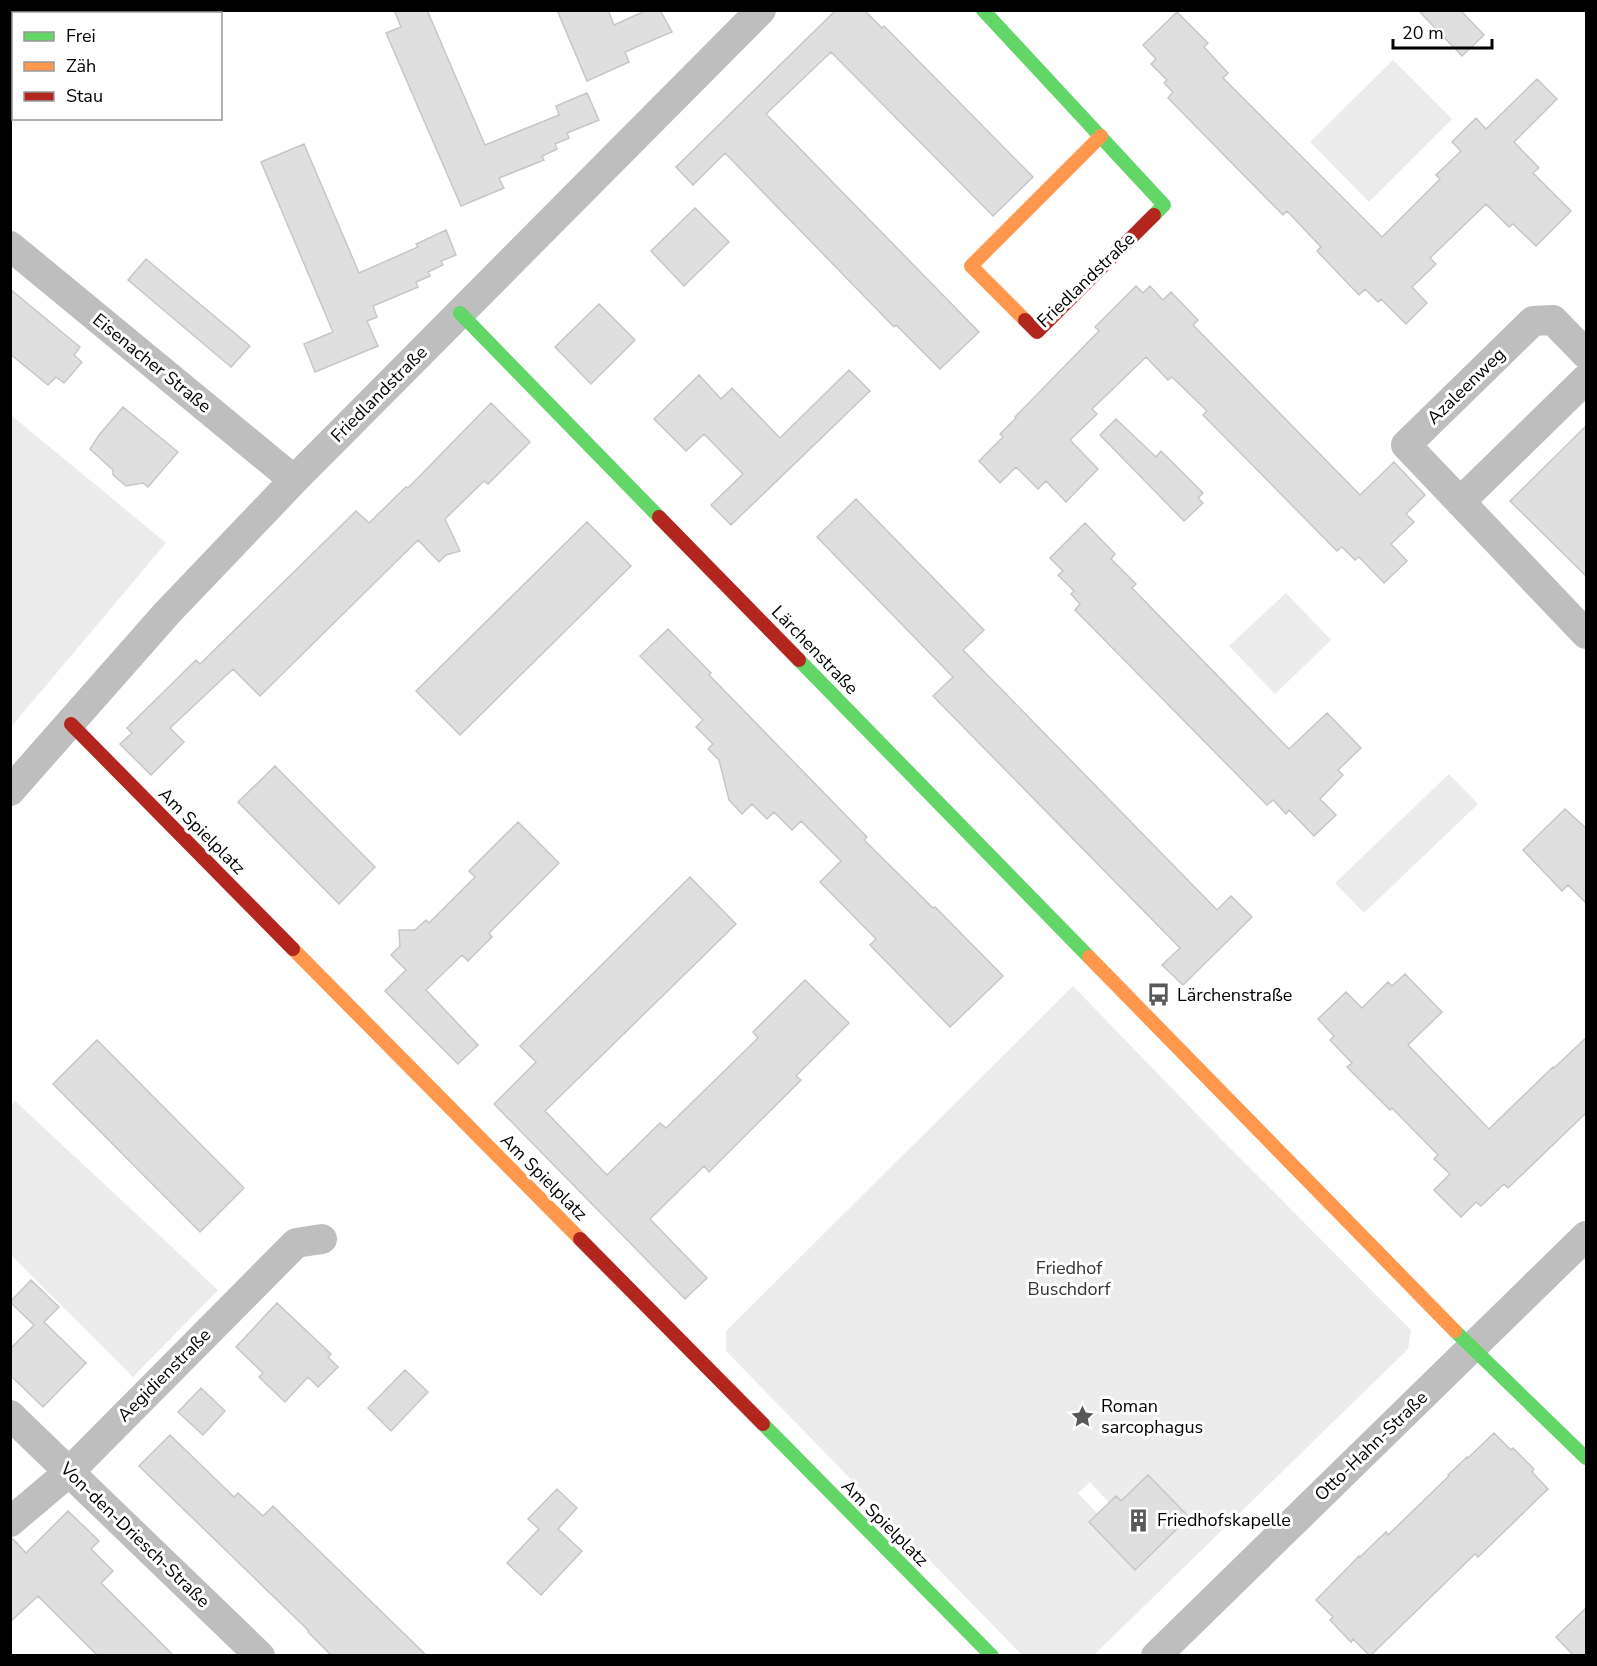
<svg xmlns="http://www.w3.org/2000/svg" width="1597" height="1666" viewBox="0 0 1597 1666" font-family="'Nunito Sans',sans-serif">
<rect width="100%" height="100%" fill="#fff"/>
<!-- green -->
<path fill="#ececec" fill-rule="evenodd" d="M 1393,60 L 1452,119 L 1369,202 L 1310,142 Z
M 11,415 L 166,543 L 11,727 Z
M 1286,593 L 1331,640 L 1275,694 L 1229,646 Z
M 1449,774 L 1478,804 L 1364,913 L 1335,883 Z
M 1073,986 L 1220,1138 L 1411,1330 L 1408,1349 L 1093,1656 L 1022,1655 L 726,1351 L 726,1331 ZM 1148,1475 L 1189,1517 L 1135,1569 L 1089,1523 L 1098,1514 L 1078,1493 L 1090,1482 L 1109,1503 L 1116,1496 L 1121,1501 Z
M 15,1101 L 218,1290 L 133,1377 L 11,1255 L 10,1106 Z"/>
<!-- building -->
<path fill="#dfdfdf" stroke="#c7c7c7" stroke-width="1.5" d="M 394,10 L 427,10 L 485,145 L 559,115 L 556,106 L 587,93 L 599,120 L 567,133 L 569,138 L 555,144 L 557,149 L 542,156 L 544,160 L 499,178 L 504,188 L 461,206 L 386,33 L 401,27 Z
M 557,10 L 608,10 L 614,25 L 647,10 L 660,10 L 672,32 L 625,52 L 629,62 L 587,81 Z
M 836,10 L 864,10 L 882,28 L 884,26 L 1033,177 L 993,216 L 831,52 L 766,114 L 979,332 L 940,369 L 896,325 L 894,327 L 725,153 L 693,185 L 676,167 Z
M 1418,10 L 1460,10 L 1484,35 L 1462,56 Z
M 1177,12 L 1208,43 L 1204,47 L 1228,73 L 1223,78 L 1382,237 L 1440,179 L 1436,175 L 1461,151 L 1452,142 L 1476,118 L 1486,129 L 1537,79 L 1557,99 L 1514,142 L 1539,168 L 1533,173 L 1571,211 L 1536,246 L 1513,224 L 1509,227 L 1486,204 L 1430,258 L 1436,264 L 1412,287 L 1427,303 L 1406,324 L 1381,299 L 1378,302 L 1365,289 L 1359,295 L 1317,251 L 1321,247 L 1287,211 L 1283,215 L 1168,98 L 1173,92 L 1164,83 L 1167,80 L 1151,64 L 1156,59 L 1143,45 Z
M 304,144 L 359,273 L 418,247 L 416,244 L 446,230 L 456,255 L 441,261 L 443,265 L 428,272 L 430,276 L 416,282 L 418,287 L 373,306 L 377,317 L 367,321 L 378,346 L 315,372 L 304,344 L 333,332 L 261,162 Z
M 695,208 L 729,242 L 684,286 L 651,251 Z
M 146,259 L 250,346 L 231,367 L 128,280 Z
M 1136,286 L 1143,293 L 1150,286 L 1163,300 L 1171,292 L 1198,320 L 1193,325 L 1360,495 L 1394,462 L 1425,495 L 1406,514 L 1414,522 L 1391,544 L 1407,561 L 1384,583 L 1359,557 L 1355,560 L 1342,547 L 1337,551 L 1203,415 L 1207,411 L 1172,377 L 1168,380 L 1146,357 L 1092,409 L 1097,414 L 1070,440 L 1098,469 L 1066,502 L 1046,481 L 1038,489 L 1016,467 L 1000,483 L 979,461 L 1003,437 L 1000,434 L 1016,418 L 1015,417 L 1099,331 L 1095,327 Z
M 10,289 L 80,347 L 74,355 L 82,362 L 64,383 L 56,377 L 48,385 L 10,354 Z
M 599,304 L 635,340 L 591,384 L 555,347 Z
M 849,370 L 870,391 L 731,525 L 711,505 L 743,474 L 704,434 L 686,451 L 654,419 L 699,375 L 721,399 L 732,388 L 780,438 Z
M 491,403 L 530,442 L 488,484 L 484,481 L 445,519 L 460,551 L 446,555 L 439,562 L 418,540 L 260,696 L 233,669 L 170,728 L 184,742 L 151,775 L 120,744 L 132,733 L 127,728 L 196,660 L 200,664 L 356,511 L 369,523 L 406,487 L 408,488 Z
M 123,407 L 178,452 L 148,487 L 143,483 L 126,486 L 113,475 L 113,470 L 90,449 L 99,435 Z
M 1116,419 L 1156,457 L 1161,451 L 1203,493 L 1198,498 L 1203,503 L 1184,521 L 1100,435 Z
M 1587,425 L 1587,577 L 1510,501 Z
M 856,499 L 984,630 L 963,650 L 1217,910 L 1231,896 L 1252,917 L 1183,985 L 1162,965 L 1180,948 L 933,696 L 953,677 L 817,537 Z
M 587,522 L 631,566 L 460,735 L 416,691 Z
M 1085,523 L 1115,554 L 1111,559 L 1136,584 L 1132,588 L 1289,749 L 1327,713 L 1361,748 L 1338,770 L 1343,775 L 1320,799 L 1336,815 L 1314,836 L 1289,810 L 1286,814 L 1273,800 L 1267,805 L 1075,610 L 1080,604 L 1071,594 L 1074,591 L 1058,575 L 1063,571 L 1050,558 Z
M 668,629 L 711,673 L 709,675 L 867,837 L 864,840 L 933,908 L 935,907 L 1003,976 L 950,1027 L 870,945 L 876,939 L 820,882 L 841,861 L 801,821 L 792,830 L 774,812 L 767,819 L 752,804 L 742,814 L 729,800 L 719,760 L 708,749 L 713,744 L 696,727 L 703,720 L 640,656 Z
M 275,766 L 375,867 L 339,904 L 238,802 Z
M 1565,809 L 1587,829 L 1587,904 L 1568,885 L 1562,891 L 1523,850 Z
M 518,822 L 559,863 L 489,933 L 492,937 L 468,961 L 462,955 L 426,990 L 478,1045 L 458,1064 L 385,991 L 406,970 L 391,955 L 400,946 L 399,930 L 415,930 L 426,920 L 429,923 L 475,877 L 469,871 Z
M 690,877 L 736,924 L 545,1111 L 607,1175 L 660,1123 L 666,1128 L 758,1038 L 753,1032 L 805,980 L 849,1023 L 796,1076 L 801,1080 L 709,1172 L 704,1166 L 650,1219 L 707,1278 L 685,1299 L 494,1104 L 536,1062 L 520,1046 Z
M 1405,974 L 1442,1012 L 1408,1045 L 1489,1129 L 1553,1067 L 1554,1068 L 1587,1037 L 1587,1112 L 1508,1188 L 1504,1184 L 1481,1206 L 1476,1202 L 1461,1217 L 1434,1190 L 1450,1174 L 1434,1159 L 1438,1155 L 1392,1108 L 1390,1110 L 1347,1067 L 1352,1063 L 1330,1040 L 1334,1036 L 1318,1019 L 1346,992 L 1362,1008 L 1388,982 L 1392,986 Z
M 97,1040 L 244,1188 L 200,1232 L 53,1084 Z
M 31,1280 L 59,1307 L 44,1322 L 86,1363 L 43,1407 L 10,1375 L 10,1349 L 34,1325 L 10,1302 Z
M 277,1303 L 331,1354 L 328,1357 L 338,1367 L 318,1387 L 308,1377 L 285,1402 L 259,1377 L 263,1373 L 236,1347 Z
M 405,1370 L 428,1392 L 391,1431 L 368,1408 Z
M 201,1388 L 225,1411 L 203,1435 L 178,1412 Z
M 1494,1433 L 1511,1450 L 1513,1448 L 1534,1469 L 1532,1472 L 1548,1489 L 1478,1557 L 1475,1554 L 1370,1656 L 1353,1639 L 1351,1642 L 1330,1620 L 1333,1617 L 1316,1600 L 1359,1556 L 1360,1557 L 1386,1532 L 1388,1535 L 1449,1476 L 1448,1475 L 1467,1457 L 1468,1458 Z
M 170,1435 L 234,1497 L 238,1493 L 263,1516 L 273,1506 L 427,1656 L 332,1656 L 308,1632 L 309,1631 L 139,1466 Z
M 1148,1475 L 1189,1517 L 1135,1570 L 1089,1522 L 1116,1496 L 1121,1501 Z
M 557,1489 L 577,1508 L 558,1529 L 582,1551 L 541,1595 L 507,1563 L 539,1529 L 528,1519 Z
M 68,1511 L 99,1541 L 91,1549 L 113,1571 L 101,1583 L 174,1656 L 98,1656 L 38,1596 L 10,1622 L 10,1539 L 13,1539 L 26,1553 Z
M 1587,1607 L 1587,1656 L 1574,1656 L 1556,1637 Z"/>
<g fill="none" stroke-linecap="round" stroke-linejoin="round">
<!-- street -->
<path stroke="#bebebe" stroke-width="30" d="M 10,16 L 17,10
M 10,246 L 294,480
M 1586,354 L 1553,320 L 1533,321 L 1406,445 L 1586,634
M 1460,502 L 1586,379
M 10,791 L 167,613 L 294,480 L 761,10
M 10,1415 L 260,1656
M 10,1522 L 69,1472 L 296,1243 L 322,1239
M 1156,1656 L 1586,1236"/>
<!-- fast -->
<path stroke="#63d668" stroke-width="14" d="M 983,10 L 1164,205 L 1154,215
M 460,313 L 659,517
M 799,660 L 1089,957
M 1455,1331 L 1586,1458
M 763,1424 L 992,1656"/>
<!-- slow -->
<path stroke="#ff974d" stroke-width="14" d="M 1025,320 L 971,266 L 1101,136
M 293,949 L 580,1239
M 1089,957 L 1455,1331"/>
<!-- jam -->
<path stroke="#b3261e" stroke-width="14" d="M 1025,320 L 1037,332 L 1154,215
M 659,517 L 799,660
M 71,724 L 293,949
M 580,1239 L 763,1424"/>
</g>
<!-- icons -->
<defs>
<symbol id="bus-bare" viewBox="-9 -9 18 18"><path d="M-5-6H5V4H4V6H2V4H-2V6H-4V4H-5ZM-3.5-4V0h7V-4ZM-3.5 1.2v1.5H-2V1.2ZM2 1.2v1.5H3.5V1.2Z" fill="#595959" stroke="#fff" stroke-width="2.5" paint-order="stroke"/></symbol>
<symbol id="sight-bare" viewBox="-9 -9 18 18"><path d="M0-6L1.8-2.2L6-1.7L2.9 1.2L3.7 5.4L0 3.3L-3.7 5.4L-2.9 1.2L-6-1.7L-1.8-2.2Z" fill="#595959" stroke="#fff" stroke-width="2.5" paint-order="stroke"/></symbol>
<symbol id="building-bare" viewBox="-9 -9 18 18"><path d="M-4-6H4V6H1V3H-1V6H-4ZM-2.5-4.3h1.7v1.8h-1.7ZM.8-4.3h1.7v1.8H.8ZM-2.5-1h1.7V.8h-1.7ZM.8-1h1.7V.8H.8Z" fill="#595959" stroke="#fff" stroke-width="2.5" paint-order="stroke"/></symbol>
</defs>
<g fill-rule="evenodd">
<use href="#bus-bare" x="1142" y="978" width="33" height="33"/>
<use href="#sight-bare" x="1066" y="1400" width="33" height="33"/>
<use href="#building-bare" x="1122" y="1504" width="33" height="33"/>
</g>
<g text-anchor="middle" stroke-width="6" stroke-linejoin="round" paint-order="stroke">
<!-- street labels -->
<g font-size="18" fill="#000" stroke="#fff">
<text transform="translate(1086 280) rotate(-44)" y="6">Friedlandstraße</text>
<text transform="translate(152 363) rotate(39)" y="6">Eisenacher Straße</text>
<text transform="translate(1466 386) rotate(-44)" y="6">Azaleenweg</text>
<text transform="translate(379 394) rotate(-45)" y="6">Friedlandstraße</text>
<text transform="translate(815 650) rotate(46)" y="6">Lärchenstraße</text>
<text transform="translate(202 831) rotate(45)" y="6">Am Spielplatz</text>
<text transform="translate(544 1177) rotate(45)" y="6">Am Spielplatz</text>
<text transform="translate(164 1375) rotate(-45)" y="6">Aegidienstraße</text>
<text transform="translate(1371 1446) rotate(-44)" y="6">Otto-Hahn-Straße</text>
<text transform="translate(885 1523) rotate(45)" y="6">Am Spielplatz</text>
<text transform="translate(135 1535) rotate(44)" y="6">Von-den-Driesch-Straße</text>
</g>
<!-- poi labels -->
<g font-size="18" fill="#000" stroke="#fff" text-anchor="start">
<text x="1177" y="1001">Lärchenstraße</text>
<text x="1101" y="1412">Roman<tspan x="1101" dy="21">sarcophagus</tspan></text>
<text x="1157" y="1526">Friedhofskapelle</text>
</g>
<!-- park labels -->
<g font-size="18" fill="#333" stroke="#fff">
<text x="1069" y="1274">Friedhof<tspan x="1069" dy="21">Buschdorf</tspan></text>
</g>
</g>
<!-- border -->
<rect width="1597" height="1666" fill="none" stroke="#000000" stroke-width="24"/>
<!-- legend -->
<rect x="12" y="12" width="210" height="108" fill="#ffffff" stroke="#999999" stroke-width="1.5"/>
<rect x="24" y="32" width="30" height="9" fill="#63d668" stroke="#999999" stroke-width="1.5"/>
<text x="66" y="42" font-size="18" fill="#000000">Frei</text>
<rect x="24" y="62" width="30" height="9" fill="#ff974d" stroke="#999999" stroke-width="1.5"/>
<text x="66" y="72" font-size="18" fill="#000000">Zäh</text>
<rect x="24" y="92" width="30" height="9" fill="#b3261e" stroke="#999999" stroke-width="1.5"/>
<text x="66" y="102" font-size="18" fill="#000000">Stau</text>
<!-- scale -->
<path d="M1393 39v9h99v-9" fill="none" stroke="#000000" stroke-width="3"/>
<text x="1402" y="39" font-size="18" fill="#000000" stroke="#ffffff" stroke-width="4.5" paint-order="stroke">20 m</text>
</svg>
